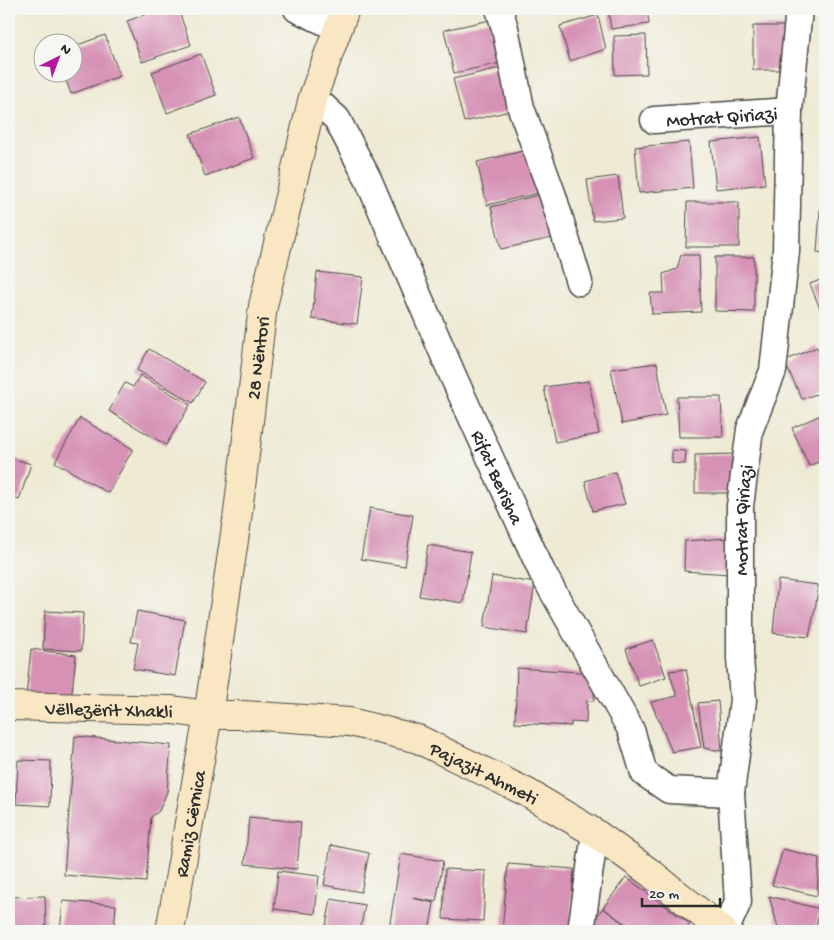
<svg xmlns="http://www.w3.org/2000/svg" width="834" height="940" viewBox="0 0 834 940" font-family="'Gochi Hand',sans-serif">
<rect width="100%" height="100%" fill="#f6f6f2"/>
<filter id="ink" filterUnits="userSpaceOnUse"><feTurbulence type="fractalNoise" baseFrequency=".02" numOctaves="2"/><feDisplacementMap in="SourceGraphic" scale="10" xChannelSelector="R" yChannelSelector="G"/><feConvolveMatrix kernelMatrix="1 2 1 2 8 2 1 2 1" color-interpolation-filters="sRGB"/></filter>
<filter id="wash" filterUnits="userSpaceOnUse"><feTurbulence type="fractalNoise" baseFrequency=".0096" numOctaves="4" result="noise"/><feDisplacementMap in="SourceGraphic" scale="20" xChannelSelector="R" yChannelSelector="G"/><feGaussianBlur stdDeviation="1.12" result="paint"/><feColorMatrix in="noise" values="0 0 0 0 0 0 0 0 0 0 0 0 0 0 0 0 0 1.4 0 .05"/><feComposite in="paint" operator="in"/></filter>
<g filter="url(#wash)">
<rect width="100%" height="100%" fill="#eeead4"/>
<g id="blocks">
<!-- building -->
<path fill="#d691b5" d="M 160,9 L 178,9 L 191,45 L 142,62 L 127,21 Z
M 608,9 L 647,9 L 649,24 L 611,29 Z
M 598,15 L 606,49 L 570,61 L 560,26 Z
M 495,19 L 505,62 L 454,73 L 444,30 Z
M 753,26 L 786,26 L 786,70 L 753,70 Z
M 105,35 L 120,76 L 71,94 L 63,72 L 72,72 L 72,47 Z
M 646,35 L 647,74 L 615,75 L 614,36 Z
M 201,54 L 216,95 L 167,113 L 152,72 Z
M 504,67 L 514,110 L 464,122 L 453,79 Z
M 239,117 L 254,158 L 205,176 L 190,134 Z
M 760,137 L 765,184 L 716,189 L 711,142 Z
M 689,142 L 693,188 L 639,193 L 635,147 Z
M 527,150 L 538,193 L 487,205 L 477,162 Z
M 618,176 L 623,218 L 593,221 L 587,180 Z
M 542,194 L 552,238 L 501,249 L 491,207 Z
M 687,202 L 739,202 L 739,247 L 686,247 Z
M 820,210 L 825,211 L 825,253 L 817,252 Z
M 681,255 L 699,255 L 701,312 L 652,314 L 650,293 L 664,293 L 663,274 L 677,269 Z
M 715,257 L 754,257 L 754,312 L 715,311 Z
M 317,272 L 363,277 L 357,324 L 312,319 Z
M 825,278 L 825,315 L 823,316 L 810,284 Z
M 817,347 L 825,366 L 825,391 L 802,399 L 784,361 Z
M 149,349 L 205,382 L 193,403 L 137,370 Z
M 657,363 L 666,415 L 622,424 L 611,369 Z
M 140,375 L 190,405 L 166,445 L 109,411 L 125,383 L 133,387 Z
M 589,381 L 599,434 L 555,442 L 544,387 Z
M 677,397 L 721,397 L 723,437 L 679,437 Z
M 825,413 L 825,459 L 809,466 L 792,428 Z
M 80,418 L 133,449 L 108,493 L 55,462 Z
M 672,450 L 686,451 L 685,464 L 672,463 Z
M 735,454 L 732,493 L 695,493 L 695,455 Z
M 9,457 L 31,464 L 19,500 L 9,497 Z
M 615,472 L 625,504 L 593,511 L 585,481 Z
M 370,508 L 413,515 L 405,566 L 361,559 Z
M 728,538 L 730,574 L 684,571 L 685,541 Z
M 428,545 L 471,552 L 463,603 L 419,596 Z
M 492,576 L 535,583 L 527,634 L 484,627 Z
M 778,580 L 818,585 L 816,604 L 809,637 L 773,633 Z
M 45,611 L 83,613 L 81,651 L 43,649 Z
M 137,611 L 185,620 L 175,676 L 133,669 L 138,643 L 131,642 Z
M 653,640 L 666,677 L 639,686 L 626,649 Z
M 31,649 L 76,655 L 71,701 L 26,696 Z
M 517,668 L 595,673 L 594,701 L 587,700 L 586,723 L 571,722 L 571,726 L 515,723 Z
M 686,669 L 701,747 L 672,752 L 651,702 L 677,696 L 669,671 Z
M 718,701 L 722,751 L 704,748 L 698,703 Z
M 75,736 L 171,745 L 167,792 L 159,811 L 151,817 L 146,882 L 64,875 Z
M 18,760 L 51,761 L 50,806 L 16,804 Z
M 249,817 L 301,822 L 297,869 L 245,864 Z
M 331,845 L 369,853 L 361,892 L 324,885 Z
M 783,849 L 819,858 L 817,896 L 772,885 Z
M 401,854 L 443,861 L 436,902 L 412,898 L 434,903 L 429,931 L 403,931 L 389,929 Z
M 508,864 L 574,869 L 570,931 L 502,931 Z
M 445,869 L 486,871 L 483,921 L 443,919 Z
M 278,871 L 319,876 L 315,914 L 274,909 Z
M 626,877 L 690,924 L 685,931 L 635,931 L 603,908 Z
M 45,896 L 46,929 L 9,930 L 9,897 Z
M 769,896 L 820,909 L 815,931 L 784,931 L 778,927 Z
M 331,899 L 365,905 L 360,931 L 325,931 Z
M 63,901 L 116,905 L 114,931 L 60,931 Z
M 603,908 L 634,931 L 600,931 L 591,924 Z"/>
</g>
</g>
<g filter="url(#ink)">
<use href="#blocks" fill-opacity="0" stroke="#484844" stroke-width="1"/>
<g fill="none" stroke-linecap="round" stroke-linejoin="round">
<defs>
<g id="street">
<path d="M 297,9 L 338,28"/>
<path d="M 499,9 L 505,28 L 521,108 L 553,196 L 579,282"/>
<path id="s1" d="M 313,97 L 337,119 L 368,179 L 453,376 L 542,572 L 631,730 L 644,773 L 669,790 L 731,793"/>
<path id="s2" d="M 654,120 L 789,111"/>
<path d="M 581,931 L 595,833"/>
<path id="s3" d="M 725,931 L 738,902 L 731,793 L 743,700 L 740,657 L 740,506 L 750,429 L 773,371 L 786,251 L 789,111 L 799,9"/>
</g>
<g id="secondary">
<path id="s4" d="M 9,706 L 172,710 L 208,715 L 243,715 L 350,722 L 418,739 L 526,792 L 595,833 L 652,874 L 723,931"/>
<path id="s5" d="M 170,931 L 208,715 L 237,520 L 263,306 L 313,97 L 345,9"/>
</g>
</defs>
<!-- street casing -->
<use href="#street" stroke="#484844" stroke-width="29"/>
<!-- secondary casing -->
<use href="#secondary" stroke="#484844" stroke-width="30"/>
<!-- street -->
<use href="#street" stroke="#fff" stroke-width="26"/>
<!-- secondary -->
<use href="#secondary" stroke="#f9e7c3" stroke-width="28"/>
</g>
</g>
<g text-anchor="middle" stroke-width="4.5" stroke-linejoin="round" paint-order="stroke">
<!-- street labels -->
<g font-size="19" fill="#2b2b2b" stroke="#f6f6f2">
<text dy="7" stroke="none"><textPath href="#s2" startOffset="68">Motrat Qiriazi</textPath></text>
<text dy="7" stroke="none"><textPath href="#s5" startOffset="580">28 Nëntori</textPath></text>
<text dy="7" stroke="none"><textPath href="#s1" startOffset="425">Rifat Berisha</textPath></text>
<text dy="7" stroke="none"><textPath href="#s3" startOffset="415">Motrat Qiriazi</textPath></text>
<text dy="7" stroke="none"><textPath href="#s4" startOffset="100">Vëllezërit Xhakli</textPath></text>
<text dy="7" stroke="none"><textPath href="#s4" startOffset="486">Pajazit Ahmeti</textPath></text>
<text dy="7" stroke="none"><textPath href="#s5" startOffset="109">Ramiz Cërnica</textPath></text>
</g>
</g>
<!-- margin -->
<rect width="834" height="940" fill="none" stroke="#f6f6f2" stroke-width="30"/>
<!-- north arrow -->
<g transform="translate(58 58) rotate(42)"><circle r="24" fill="#f6f6f2" stroke="#a5a5a2"/>
<path d="M0-4L9 19L0 12L-9 19Z" fill="#b5179e"/>
<text y="-8" font-size="14" font-weight="bold" text-anchor="middle" fill="#2b2b2b">N</text>
</g>
<!-- scale -->
<path d="M642 898v8h78v-8" fill="none" stroke="#2b2b2b" stroke-width="2.5"/>
<text x="649" y="898" font-size="15" fill="#2b2b2b" stroke="#f6f6f2" stroke-width="4" paint-order="stroke">20 m</text>
</svg>
